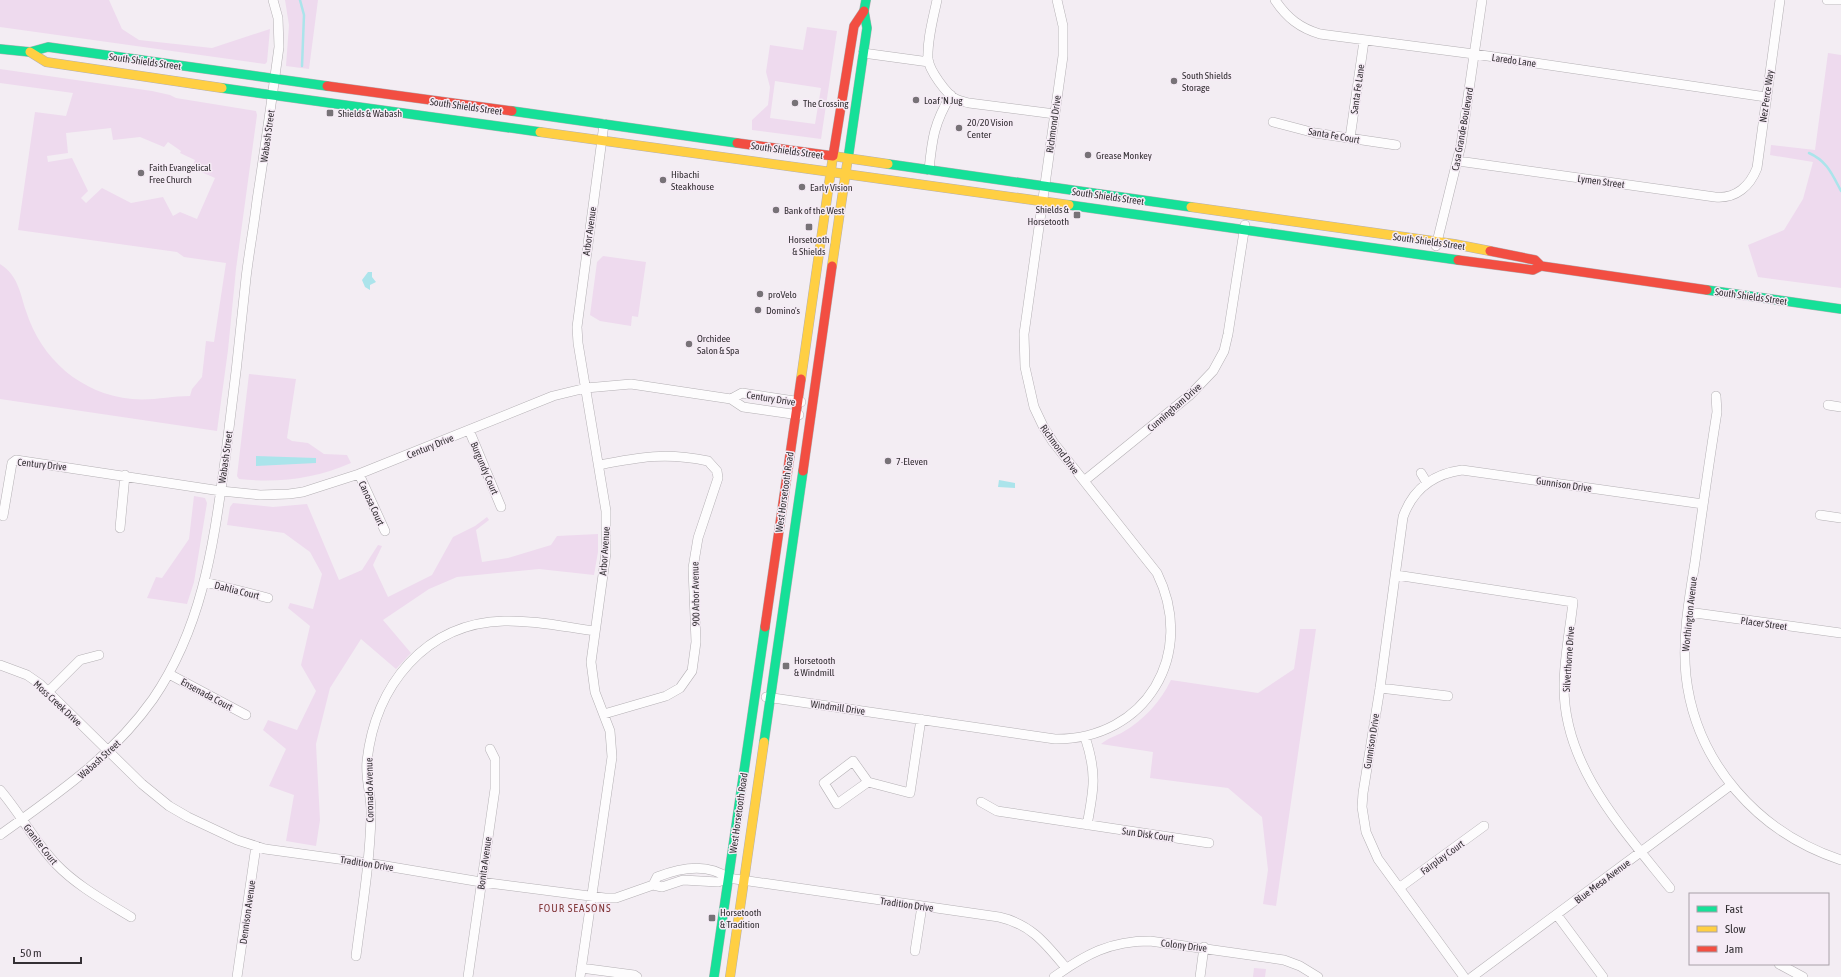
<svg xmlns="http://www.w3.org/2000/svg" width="1841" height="977" viewBox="0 0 1841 977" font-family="'Asap Condensed',sans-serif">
<rect width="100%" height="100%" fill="#f3edf3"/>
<!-- green -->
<path fill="#eedaee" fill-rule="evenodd" d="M 0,0 L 109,0 L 122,29 L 139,40 L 212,48 L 270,29 L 267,62 L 265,64 L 0,27 Z
M 285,0 L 318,0 L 309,69 L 286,66 L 289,25 Z
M 807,27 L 837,31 L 821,139 L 752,130 L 752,120 L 768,105 L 770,87 L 766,72 L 770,45 L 803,50 ZM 775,81 L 821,88 L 815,124 L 770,118 Z
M 1828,53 L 1841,55 L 1841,288 L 1758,277 L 1748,245 L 1784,230 L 1803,199 L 1813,162 L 1770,155 L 1771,145 L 1815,150 Z
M 0,69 L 152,91 L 170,95 L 176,98 L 256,111 L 257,115 L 236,269 L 228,350 L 217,431 L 0,399 L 0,264 C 18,275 20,293 26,311 C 41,359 81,394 132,399 C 152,401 171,396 190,396 L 192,389 L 202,377 L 206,341 L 214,342 L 226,263 L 184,257 L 177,252 L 18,230 L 35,112 L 66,116 L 73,93 L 0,83 ZM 111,128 L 113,140 L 140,137 L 164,147 L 168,142 L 181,151 L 180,153 L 195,160 L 192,168 L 215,178 L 197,219 L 180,212 L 173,216 L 163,197 L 131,203 L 102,188 L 86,203 L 81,198 L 88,191 L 72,158 L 48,162 L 47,156 L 68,153 L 66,133 Z
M 603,256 L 646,262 L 638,317 L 632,316 L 631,326 L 600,321 L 590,315 L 597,262 Z
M 249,374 L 296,379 L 287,438 L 292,441 L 308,443 L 324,454 L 347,455 L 351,463 C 314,479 279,483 239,479 L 237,476 Z
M 194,496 L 205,498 L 207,503 L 194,582 L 187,604 L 147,598 L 156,577 L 162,578 L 189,539 Z
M 233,503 L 273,507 L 307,504 L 339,580 L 362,570 L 378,545 L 382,546 L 373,565 L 388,597 L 432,575 L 453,537 L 475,526 L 487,517 L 489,520 L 476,530 L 482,562 L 508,558 L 551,545 L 557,536 L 598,534 L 598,552 L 594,575 L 539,569 L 457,577 L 429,589 L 383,620 L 411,653 L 396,669 L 361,639 L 330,688 L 316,744 L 320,820 L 316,846 L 286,841 L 294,795 L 269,786 L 286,749 L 263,730 L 268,720 L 297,730 L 316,691 L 301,665 L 310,626 L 288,608 L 290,603 L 313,609 L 322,574 L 310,552 L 284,533 L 227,525 L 230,507 Z
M 1300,629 L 1316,629 L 1276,906 L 1263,904 L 1268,870 L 1262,817 L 1228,788 L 1150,778 L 1153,752 L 1101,744 C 1108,738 1116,736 1123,732 C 1144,720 1161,701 1171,680 L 1258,693 L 1294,669 Z
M 1254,968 L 1266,969 L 1265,977 L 1253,977 Z"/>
<!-- water -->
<path fill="#abe4eb" d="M 368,272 L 372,272 L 372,277 L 376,282 L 370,285 L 370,290 L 365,287 L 362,280 Z
M 256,456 L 316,458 L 316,463 L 256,466 Z
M 999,480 L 1015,483 L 1015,488 L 998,487 Z"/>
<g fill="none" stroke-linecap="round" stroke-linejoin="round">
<!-- stream -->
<path stroke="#abe4eb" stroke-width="2.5" d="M 300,0 L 304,15 L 302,66
M 1809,153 C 1827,161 1832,174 1841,191"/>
<defs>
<path id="street" d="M 937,0 C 933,19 927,40 928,59 C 929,70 947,95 956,99 C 960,101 965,102 969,103 L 1055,114
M 1275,0 C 1287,18 1300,28 1320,34 L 1474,54 L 1766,97
M 1827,0 L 1841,0
M 863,53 L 929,62
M 1273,122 L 1315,133 L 1396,145
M 1350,138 L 1364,41
M 1458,161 L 1715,197 C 1736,199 1750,186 1757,168 L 1780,0
M 929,170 C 932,139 934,123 951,95
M 1436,246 L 1461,145 L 1482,0
M 1716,396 L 1717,412 C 1709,462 1702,512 1695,562 C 1689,600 1682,638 1686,676 C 1696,764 1759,833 1841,860
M 731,399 L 742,393 L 801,402
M 1828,405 L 1841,407
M 469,430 L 501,507
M 599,465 C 640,457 666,452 708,461 L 717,471 L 718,478 L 698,538 L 693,568 L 696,642 L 692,671 L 680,688 L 666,696 L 604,714
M 1421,473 L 1427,483
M 359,474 L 385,531
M 1084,481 L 1190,395 L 1213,371 L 1224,351 L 1228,334 L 1245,225
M 1820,515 L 1841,518
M 3,516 L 12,463 L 16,460 L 221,491 L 260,495 L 289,494 L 303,492 L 359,474 L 553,396 L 586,388 L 631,384 L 731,399 L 743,407 L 799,415
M 120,528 L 125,475
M 1396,575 L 1573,602 C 1570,630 1564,658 1564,687 C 1564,767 1623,829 1670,888
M 205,582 L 268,598
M 1688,612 L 1841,633
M 0,665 L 27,675 L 40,684 L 142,784 L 169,806 L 188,817 L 237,840 L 265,849 L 368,863 L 481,882 L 605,898 L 616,898 L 653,885 L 662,887 L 683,880 L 718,882 L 728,878
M 169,674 L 246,715
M 1380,688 L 1448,696
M 49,691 L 80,660 L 99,655
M 766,697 L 1055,739 C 1146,740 1197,654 1157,573 L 1053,442 L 1043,426 L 1034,407 L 1025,367 L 1024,334 L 1063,56 L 1063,26 L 1057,0
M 1085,737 C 1097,773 1094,789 1087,825
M 868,782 L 837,804 L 824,783 L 853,761 L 868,782 L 910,793 L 921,719
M 0,790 C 20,813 34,841 56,864 C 77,886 105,901 131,917
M 981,802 L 997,811 L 1209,843
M 0,835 C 57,794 112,757 153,699 C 203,626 213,546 225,461 C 233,400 240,339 246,278 C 249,252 254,226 257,200 C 265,149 272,98 279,47 L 278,18 L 273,0
M 653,885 L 657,877 C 680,868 708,863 728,878 L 999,917 C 1031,924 1046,944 1066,968
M 1399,888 L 1484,826
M 1557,915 L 1603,977
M 915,951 L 922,906
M 356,956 C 362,909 370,862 371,815 C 372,797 365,779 367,761 C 375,686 425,623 504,621 C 534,620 565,627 595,631
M 1779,964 L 1803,977
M 581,968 L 634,975 L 637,977
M 237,977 L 256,846
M 468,977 L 495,789 L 495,759 L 490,749
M 580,977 L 612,757 L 610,731 L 595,692 L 591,662 L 606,553 L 606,511 L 578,343 L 577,327 L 604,124
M 1054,977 C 1086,954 1110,941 1150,941 L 1284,960 L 1300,966 L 1318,977
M 1200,977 L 1204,947
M 1464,977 L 1378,859 L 1366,832 L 1362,807 L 1363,793 L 1380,688 L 1403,517 C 1413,489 1433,474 1462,470 L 1703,504
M 1472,977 L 1731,785"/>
<path id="fast" d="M 0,49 L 30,52 L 48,47 L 327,86
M 222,88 L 540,132
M 512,111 L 737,143
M 848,159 L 867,28 L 864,11 L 866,0
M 888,164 L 1191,207
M 1069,205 L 1458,260
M 1707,290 L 1841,309
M 764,742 L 803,471
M 714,977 L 765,627"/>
<path id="slow" d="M 30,52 L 46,62 L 222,88
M 540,132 L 831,172
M 831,172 L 1069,205
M 1191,207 L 1454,244 L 1490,251
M 832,266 L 847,164
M 801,379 L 833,156 L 888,164
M 730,977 L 764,742"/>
<path id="jam" d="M 327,86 L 512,111
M 737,143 L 833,156 L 854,26 L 864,11
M 1490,251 L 1535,260 L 1541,266
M 1458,260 L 1533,270 L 1541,266 L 1707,290
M 803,471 L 832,266
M 765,627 L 801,379"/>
</defs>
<!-- street casing -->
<use href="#street" stroke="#b4b0b4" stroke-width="10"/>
<!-- fast casing -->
<use href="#fast" stroke="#b4b0b4" stroke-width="10"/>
<!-- slow casing -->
<use href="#slow" stroke="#b4b0b4" stroke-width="10"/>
<!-- jam casing -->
<use href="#jam" stroke="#b4b0b4" stroke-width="10"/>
<!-- street -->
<use href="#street" stroke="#fdfcfd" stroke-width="9"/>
<!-- fast -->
<use href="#fast" stroke="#16e098" stroke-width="9"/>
<!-- slow -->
<use href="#slow" stroke="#ffcf43" stroke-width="9"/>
<!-- jam -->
<use href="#jam" stroke="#f24e42" stroke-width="9"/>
</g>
<!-- markers -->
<g fill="#777277" stroke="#f5ebf5" stroke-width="1.5">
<circle cx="1174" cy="81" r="4"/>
<circle cx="916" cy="100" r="4"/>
<circle cx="795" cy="103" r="4"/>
<rect x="326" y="109" width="8" height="8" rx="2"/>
<circle cx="959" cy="128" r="4"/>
<circle cx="1088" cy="155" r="4"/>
<circle cx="141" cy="173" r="4"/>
<circle cx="663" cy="180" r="4"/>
<circle cx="802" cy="187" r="4"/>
<circle cx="776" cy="210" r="4"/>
<rect x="1073" y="211" width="8" height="8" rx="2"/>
<rect x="805" y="223" width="8" height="8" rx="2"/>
<circle cx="760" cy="294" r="4"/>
<circle cx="758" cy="310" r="4"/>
<circle cx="689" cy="344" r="4"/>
<circle cx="888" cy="461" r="4"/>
<rect x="782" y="662" width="8" height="8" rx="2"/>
<rect x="708" y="914" width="8" height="8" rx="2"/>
</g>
<g text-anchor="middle" stroke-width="3" stroke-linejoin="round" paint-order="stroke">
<!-- street labels -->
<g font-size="10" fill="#343034" stroke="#f5ebf5">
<text transform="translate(1514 60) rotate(8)" y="4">Laredo Lane</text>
<text transform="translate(145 61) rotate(8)" y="4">South Shields Street</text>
<text transform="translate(1357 89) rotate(-82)" y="4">Santa Fe Lane</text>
<text transform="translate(1766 96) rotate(-82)" y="4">Nez Perce Way</text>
<text transform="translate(466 106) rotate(8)" y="4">South Shields Street</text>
<text transform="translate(1053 124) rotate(-82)" y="4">Richmond Drive</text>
<text transform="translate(1462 129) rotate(-80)" y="4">Casa Grande Boulevard</text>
<text transform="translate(1334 135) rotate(10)" y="4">Santa Fe Court</text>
<text transform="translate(267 136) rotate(-82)" y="4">Wabash Street</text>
<text transform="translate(787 150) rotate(8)" y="4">South Shields Street</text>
<text transform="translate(1601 181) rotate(8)" y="4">Lymen Street</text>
<text transform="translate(1108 196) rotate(8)" y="4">South Shields Street</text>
<text transform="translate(589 231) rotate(-82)" y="4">Arbor Avenue</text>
<text transform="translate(1429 241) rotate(8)" y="4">South Shields Street</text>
<text transform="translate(1751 296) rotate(8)" y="4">South Shields Street</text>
<text transform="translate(771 398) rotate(9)" y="4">Century Drive</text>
<text transform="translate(1174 407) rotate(-41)" y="4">Cunningham Drive</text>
<text transform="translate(430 446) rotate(-22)" y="4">Century Drive</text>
<text transform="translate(1060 449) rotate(54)" y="4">Richmond Drive</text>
<text transform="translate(225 457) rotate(-82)" y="4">Wabash Street</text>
<text transform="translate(42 464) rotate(6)" y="4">Century Drive</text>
<text transform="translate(485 468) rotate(67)" y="4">Burgundy Court</text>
<text transform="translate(1564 484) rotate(8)" y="4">Gunnison Drive</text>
<text transform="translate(784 492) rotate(-82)" y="4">West Horsetooth Road</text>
<text transform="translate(372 503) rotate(65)" y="4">Canosa Court</text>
<text transform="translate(604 551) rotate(-86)" y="4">Arbor Avenue</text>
<text transform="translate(237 590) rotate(14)" y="4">Dahlia Court</text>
<text transform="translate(695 594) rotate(-91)" y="4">900 Arbor Avenue</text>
<text transform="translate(1689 614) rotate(-84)" y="4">Worthington Avenue</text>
<text transform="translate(1764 623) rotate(8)" y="4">Placer Street</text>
<text transform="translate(1568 659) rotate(-86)" y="4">Silverthorne Drive</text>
<text transform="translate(207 694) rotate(28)" y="4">Ensenada Court</text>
<text transform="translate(58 703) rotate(43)" y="4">Moss Creek Drive</text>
<text transform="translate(838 707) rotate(8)" y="4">Windmill Drive</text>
<text transform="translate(1371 741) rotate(-81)" y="4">Gunnison Drive</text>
<text transform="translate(99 759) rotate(-42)" y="4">Wabash Street</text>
<text transform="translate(369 790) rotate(-91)" y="4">Coronado Avenue</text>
<text transform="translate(738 813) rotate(-82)" y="4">West Horsetooth Road</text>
<text transform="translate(1148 834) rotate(8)" y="4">Sun Disk Court</text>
<text transform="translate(41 844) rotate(52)" y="4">Granite Court</text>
<text transform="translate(1442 857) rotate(-36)" y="4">Fairplay Court</text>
<text transform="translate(367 863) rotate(9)" y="4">Tradition Drive</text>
<text transform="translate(484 863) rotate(-82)" y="4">Bonita Avenue</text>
<text transform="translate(1602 881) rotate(-37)" y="4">Blue Mesa Avenue</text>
<text transform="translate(907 904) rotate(8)" y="4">Tradition Drive</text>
<text transform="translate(247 912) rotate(-82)" y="4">Dennison Avenue</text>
<text transform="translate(1184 945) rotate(7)" y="4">Colony Drive</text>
</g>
<!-- poi labels -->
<g font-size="10" fill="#343034" stroke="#f5ebf5" text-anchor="start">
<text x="1182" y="79">South Shields<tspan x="1182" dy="12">Storage</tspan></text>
<text x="924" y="104">Loaf 'N Jug</text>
<text x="803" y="107">The Crossing</text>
<text x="338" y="117">Shields &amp; Wabash</text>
<text x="967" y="126">20/20 Vision<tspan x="967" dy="12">Center</tspan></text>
<text x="1096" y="159">Grease Monkey</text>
<text x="149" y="171">Faith Evangelical<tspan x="149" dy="12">Free Church</tspan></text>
<text x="671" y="178">Hibachi<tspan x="671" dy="12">Steakhouse</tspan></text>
<text x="810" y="191">Early Vision</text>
<text x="1069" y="213" text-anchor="end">Shields &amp;<tspan x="1069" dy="12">Horsetooth</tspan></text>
<text x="784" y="214">Bank of the West</text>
<text x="809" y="243" text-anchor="middle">Horsetooth<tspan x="809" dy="12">&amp; Shields</tspan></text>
<text x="768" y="298">proVelo</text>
<text x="766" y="314">Domino's</text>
<text x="697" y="342">Orchidee<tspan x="697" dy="12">Salon &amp; Spa</tspan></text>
<text x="896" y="465">7-Eleven</text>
<text x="794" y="664">Horsetooth<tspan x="794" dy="12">&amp; Windmill</tspan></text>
<text x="720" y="916">Horsetooth<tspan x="720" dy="12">&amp; Tradition</tspan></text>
</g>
<!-- neighbourhood labels -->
<g font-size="11" letter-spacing="1" fill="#823a3a" stroke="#f5ebf5">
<text x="575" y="912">FOUR SEASONS</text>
</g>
</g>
<!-- legend -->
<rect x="1689" y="893" width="140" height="72" fill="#f5ebf5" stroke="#a8a0a8"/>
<rect x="1697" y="906" width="20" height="6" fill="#16e098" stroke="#a8a0a8"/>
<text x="1725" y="913" font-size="12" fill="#343034">Fast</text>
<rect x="1697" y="926" width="20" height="6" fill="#ffcf43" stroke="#a8a0a8"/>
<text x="1725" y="933" font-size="12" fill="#343034">Slow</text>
<rect x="1697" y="946" width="20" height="6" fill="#f24e42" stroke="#a8a0a8"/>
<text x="1725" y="953" font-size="12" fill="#343034">Jam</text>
<!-- scale -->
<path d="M14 957v6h67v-6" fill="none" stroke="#343034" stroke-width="2"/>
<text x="20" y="957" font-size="12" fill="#343034" stroke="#f5ebf5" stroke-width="3" paint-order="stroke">50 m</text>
</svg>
